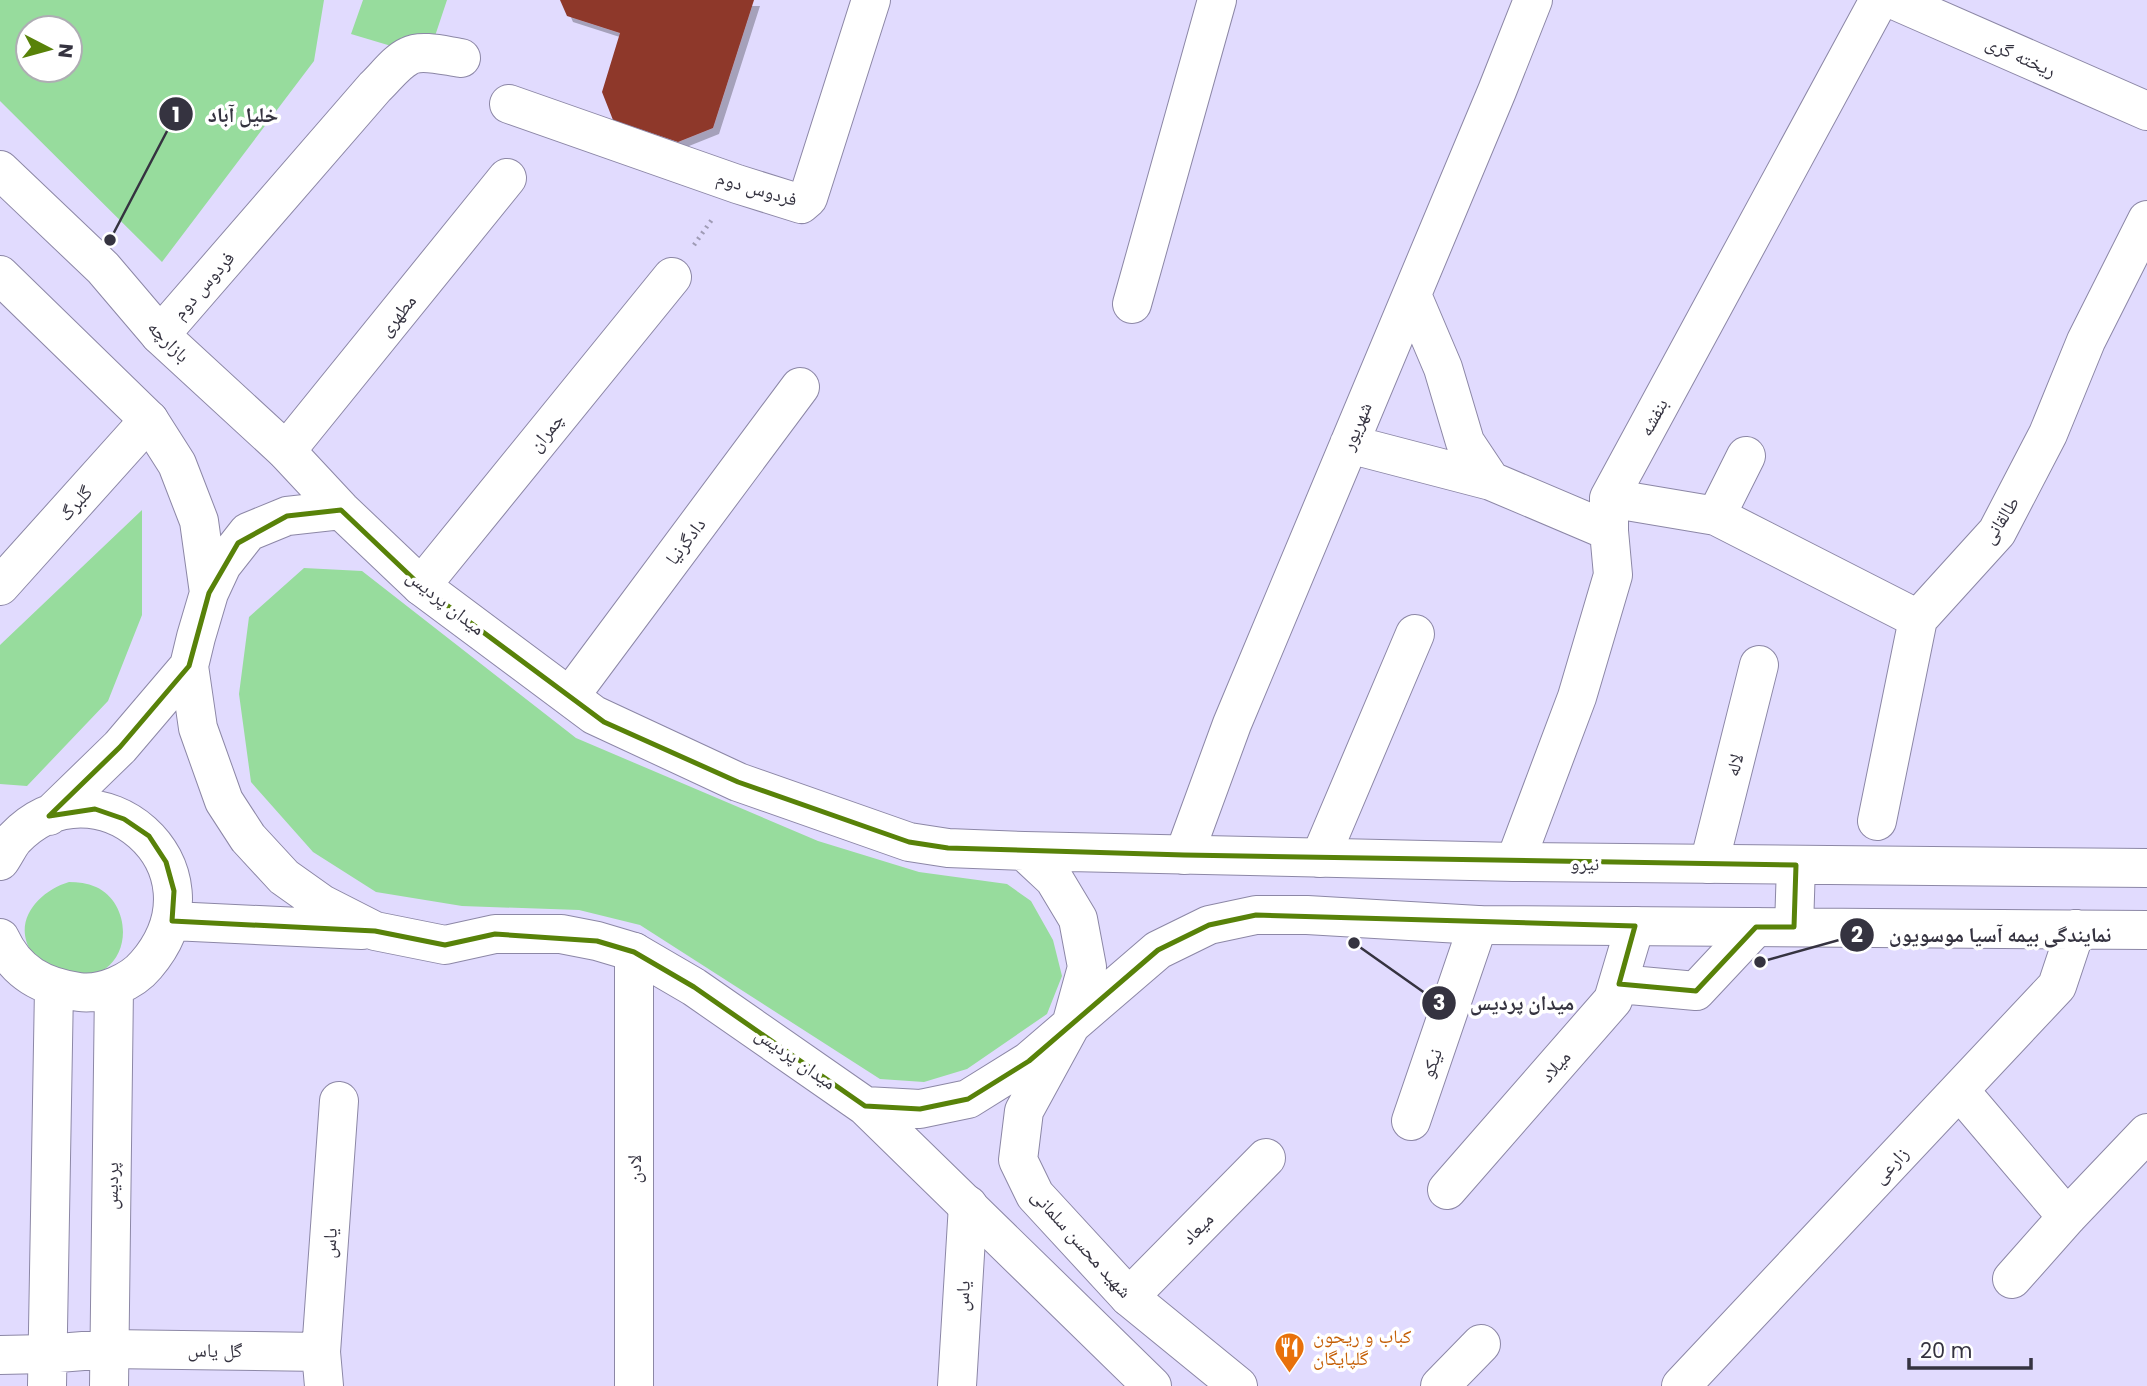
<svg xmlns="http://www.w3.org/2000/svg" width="2147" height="1386" viewBox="0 0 2147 1386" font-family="Poppins,'Noto Naskh Arabic',sans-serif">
<defs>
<filter id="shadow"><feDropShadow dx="6" dy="6" stdDeviation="0" flood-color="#0004"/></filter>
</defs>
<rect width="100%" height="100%" fill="#e1dbfe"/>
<!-- green -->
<path fill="#97dc9d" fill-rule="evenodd" d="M 0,0 L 324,0 L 314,61 L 162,262 L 0,101 ZM 28,28 L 70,28 L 70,70 L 28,70 Z
M 363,0 L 447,0 L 428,57 L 351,34 Z
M 142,510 L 142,615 L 108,701 L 27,786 L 0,784 L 0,645 Z
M 304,568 L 362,571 L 576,738 L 818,841 L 919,872 L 1007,884 L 1031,901 L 1053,940 L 1062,976 L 1047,1014 L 967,1069 L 924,1082 L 880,1079 L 640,925 L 579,910 L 462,906 L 376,892 L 313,852 L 251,782 L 239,694 L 249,617 Z
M 69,882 C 78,882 87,883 96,887 C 127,901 133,949 105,969 C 95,976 84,978 73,980 C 64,974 37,962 32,953 C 11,921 39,891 69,882 Z"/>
<!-- building -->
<path fill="#8e382c" filter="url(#shadow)" d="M 560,0 L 754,0 L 713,128 L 678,142 L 613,120 L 602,92 L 620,33 L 567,16 Z"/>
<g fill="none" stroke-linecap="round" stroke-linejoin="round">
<defs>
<path id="street" d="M 509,104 L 737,184 L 801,204 L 808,198 L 871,0
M 1412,295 L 1443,368 L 1465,442 L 1491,481
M 1132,304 L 1217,0
M 160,335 L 375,87 C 385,78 396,62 409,56 C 422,49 446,56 461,58
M 1349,444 L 1491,481 L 1609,531
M 286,451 L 507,178
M 1609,498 L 1716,516 L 1918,619
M 1716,516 L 1746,456
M 0,586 L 149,420
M 421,586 L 672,277
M 570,696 L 800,387
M 1877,821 L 1918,619 L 1997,532 L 2048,434 L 2086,341 L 2147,220
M 1184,855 L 1232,724 L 1497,91 L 1533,0
M 1320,858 L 1415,634
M 1515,862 L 1577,697 L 1613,575 L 1609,531 L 1609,498 L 1879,0
M 1709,864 L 1759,665
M 634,952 L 634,1386
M 1619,984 L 1696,991 L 1756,927
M 1960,1091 L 2067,1217
M 1411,1121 L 1478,925
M 1447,1190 L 1613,1000 L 1635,926
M 2012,1279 L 2067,1217 L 2147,1133
M 1129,1297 L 1266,1158
M 108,1349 L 321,1352
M 0,1355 L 46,1354
M 324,1386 L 321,1352 L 339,1101
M 957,1386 L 968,1205
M 1440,1386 L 1481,1344"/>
<path id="secondary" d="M 1894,0 L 2147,111
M 0,170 L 103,268 L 160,335 L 286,451 L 341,510 L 421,586 L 594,715 L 738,782 L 909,842 L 948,848 L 1024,851 L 1515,862 L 2147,868
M 0,275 L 149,420 L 177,464 L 199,521 L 209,593
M 341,510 L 287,516 L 248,532 L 222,565 L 209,593 L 196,637 L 189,666 L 198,728 L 224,801 L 248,838 L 284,877 L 322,904 L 375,931 L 445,945 L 495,934 L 561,934 L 597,941 L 634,952 L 694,987 L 865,1106 L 920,1109 L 968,1099 L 1029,1061 L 1158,950 L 1209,925 L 1256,915 L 1307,915 L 1478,925 L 2147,930
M 49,816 L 120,747 L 189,666
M 1024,851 L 1054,879 L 1078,919 L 1087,967 L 1071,1025 L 1024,1111 L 1018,1160 L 1035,1195 L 1129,1297 L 1238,1386
M 0,861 C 5,854 9,845 14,839 C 95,753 231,866 146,965 C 132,982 102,995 79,992 C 43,987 16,973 0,938
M 172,921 L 362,930
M 1794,927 L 1796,865
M 865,1106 L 1152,1386
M 46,1354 L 108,1349
M 47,1386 L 54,988
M 109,1386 L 114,987
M 1681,1386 L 2057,986 L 2076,929"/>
</defs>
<!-- street casing -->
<use href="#street" stroke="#8c87a6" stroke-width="40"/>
<!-- secondary casing -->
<use href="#secondary" stroke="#8c87a6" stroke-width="40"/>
<!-- path -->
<path stroke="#9f9bb5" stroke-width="4.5" stroke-dasharray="2 5" stroke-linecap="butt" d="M 694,245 L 713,218"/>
<!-- street -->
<use href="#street" stroke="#fff" stroke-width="38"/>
<!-- secondary -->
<use href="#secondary" stroke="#fff" stroke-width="38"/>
</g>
<!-- marked area -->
<path fill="none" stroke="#588209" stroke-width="5" stroke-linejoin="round" d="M 341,510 L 421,586 L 604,722 L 738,782 L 909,842 L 948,848 L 1184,855 L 1796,865 L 1794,927 L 1756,927 L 1696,991 L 1619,984 L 1635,926 L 1256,915 L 1209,925 L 1158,950 L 1029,1061 L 968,1099 L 920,1109 L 865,1106 L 694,987 L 634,952 L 597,941 L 495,934 L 445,945 L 375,931 L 172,921 L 174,891 L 166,862 L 149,836 L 124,819 L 95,809 L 49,816 L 120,747 L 189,666 L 209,593 L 238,543 L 287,516 Z"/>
<!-- icons -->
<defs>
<symbol id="restaurant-pin" viewBox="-11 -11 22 30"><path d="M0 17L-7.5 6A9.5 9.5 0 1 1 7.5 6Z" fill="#e8710a" stroke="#fff"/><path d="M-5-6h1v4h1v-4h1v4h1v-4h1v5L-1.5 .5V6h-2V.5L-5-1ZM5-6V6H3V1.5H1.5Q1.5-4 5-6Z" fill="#fff"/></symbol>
</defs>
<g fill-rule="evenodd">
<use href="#restaurant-pin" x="1272" y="1330" width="35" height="47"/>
</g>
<g text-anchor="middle" stroke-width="7" stroke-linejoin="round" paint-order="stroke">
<!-- street labels -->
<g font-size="19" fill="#353340" stroke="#fff">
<text transform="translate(2021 56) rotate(24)" y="7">ریخته گری</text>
<text transform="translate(757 188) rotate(16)" y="7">فردوس دوم</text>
<text transform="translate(203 285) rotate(-49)" y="7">فردوس دوم</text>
<text transform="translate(397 315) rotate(-51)" y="7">مطهری</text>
<text transform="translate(169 341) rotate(45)" y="7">بازارچه</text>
<text transform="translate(1653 417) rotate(-62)" y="7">بنفشه</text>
<text transform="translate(1356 426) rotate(-67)" y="7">شهریور</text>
<text transform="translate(546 432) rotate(-51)" y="7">چمران</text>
<text transform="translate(75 503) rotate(-48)" y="7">گلبرگ</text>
<text transform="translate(2000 520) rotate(-57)" y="7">طالقانی</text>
<text transform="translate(685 541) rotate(-53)" y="7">دادگرنیا</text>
<text transform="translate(446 602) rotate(38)" y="7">میدان پردیس</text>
<text transform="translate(1734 765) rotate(-76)" y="7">لاله</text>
<text transform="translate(1585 863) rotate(1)" y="7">نیرو</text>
<text transform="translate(796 1058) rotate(35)" y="7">میدان پردیس</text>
<text transform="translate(1431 1063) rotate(-71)" y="7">نیکو</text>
<text transform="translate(1555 1066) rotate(-49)" y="7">میلاد</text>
<text transform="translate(1890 1165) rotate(-47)" y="7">زارعی</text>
<text transform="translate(634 1169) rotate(-90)" y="7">لادن</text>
<text transform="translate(111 1186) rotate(-89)" y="7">پردیس</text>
<text transform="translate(1197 1228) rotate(-45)" y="7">میعاد</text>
<text transform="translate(329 1243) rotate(-86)" y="7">یاس</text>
<text transform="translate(1082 1243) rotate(48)" y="7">شهید محسن سلمانی</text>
<text transform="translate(962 1296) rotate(-87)" y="7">یاس</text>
<text transform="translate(215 1350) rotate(1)" y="7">گل یاس</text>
</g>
<!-- food labels -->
<g font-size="19" fill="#c56008" stroke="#fff" text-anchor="start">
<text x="1313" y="1343">کباب و ریحون<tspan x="1313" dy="22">گلپایگان</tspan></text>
</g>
</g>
<!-- callouts -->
<path fill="none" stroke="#353340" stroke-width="2.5" d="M110 240L176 114M1760 962L1857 935M1354 943L1439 1003"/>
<g fill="#353340" stroke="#fff" stroke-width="2.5">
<circle cx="110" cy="240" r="7"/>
<circle cx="1760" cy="962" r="7"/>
<circle cx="1354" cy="943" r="7"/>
<circle cx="176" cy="114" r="18"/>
<circle cx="1857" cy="935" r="18"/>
<circle cx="1439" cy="1003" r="18"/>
</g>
<g font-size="21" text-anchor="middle" font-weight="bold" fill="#fff">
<text x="176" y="122">1</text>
<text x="1857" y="942">2</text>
<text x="1439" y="1010">3</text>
</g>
<g font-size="21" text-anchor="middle" font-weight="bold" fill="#353340" stroke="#fff" stroke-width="7" stroke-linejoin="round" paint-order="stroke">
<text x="243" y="122">خلیل آباد</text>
<text x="2000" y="942">نمایندگی بیمه آسیا موسویون</text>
<text x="1522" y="1010">میدان پردیس</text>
</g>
<!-- north arrow -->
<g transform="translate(49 49) rotate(96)"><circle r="33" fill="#ffffff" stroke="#aeadb3" stroke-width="2"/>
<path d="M0-5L12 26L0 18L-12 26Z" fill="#588209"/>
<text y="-10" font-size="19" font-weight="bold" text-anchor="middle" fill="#353340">N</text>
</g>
<!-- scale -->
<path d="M1909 1358v10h122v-10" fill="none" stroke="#353340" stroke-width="3.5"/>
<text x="1920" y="1358" font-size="21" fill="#353340" stroke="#ffffff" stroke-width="5" paint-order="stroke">20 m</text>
</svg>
